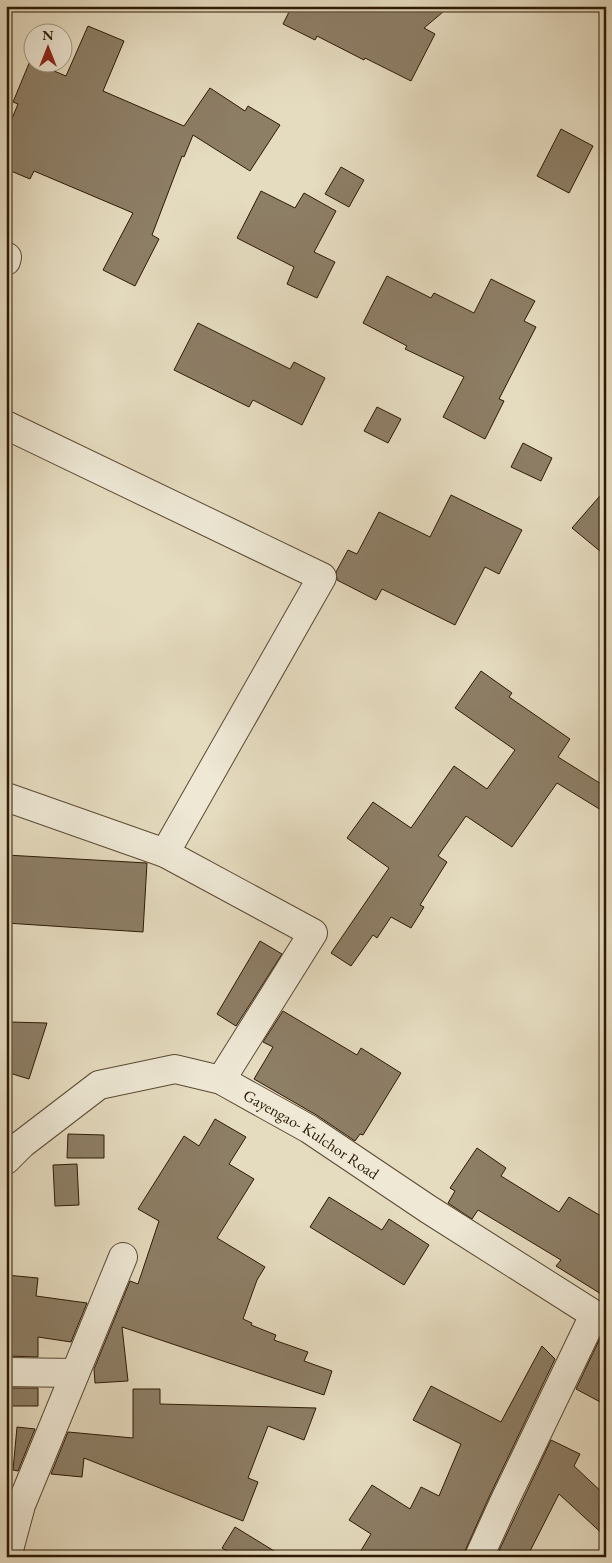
<svg xmlns="http://www.w3.org/2000/svg" width="612" height="1563" viewBox="0 0 612 1563" font-family="'EB Garamond',serif">
<rect width="100%" height="100%" fill="#e5dbbf"/>
<filter id="stains"><feTurbulence type="fractalNoise" baseFrequency=".004" numOctaves="4"/><feColorMatrix values="0 0 0 0 .2 0 0 0 0 .09 0 0 0 0 .02 0 0 0 .5 -.17"/></filter>
<radialGradient id="worn" r=".72"><stop offset=".6" stop-color="#630" stop-opacity="0"/><stop offset="1" stop-color="#630" stop-opacity=".3"/></radialGradient>
<!-- building -->
<path fill="#8d7e66" stroke="#2d1a05" d="M 292,6 L 450,6 L 424,28 L 435,34 L 411,81 L 365,58 L 364,60 L 317,36 L 315,40 L 283,24 Z
M 88,26 L 124,41 L 103,91 L 184,126 L 210,88 L 245,111 L 248,106 L 280,125 L 250,171 L 193,135 L 184,157 L 182,156 L 152,235 L 159,239 L 135,286 L 103,270 L 133,213 L 34,171 L 30,179 L 6,169 L 6,133 L 18,104 L 13,102 L 30,61 L 66,76 Z
M 561,129 L 593,146 L 569,193 L 537,176 Z
M 341,167 L 364,180 L 349,207 L 325,194 Z
M 261,191 L 295,208 L 304,193 L 336,211 L 314,252 L 335,262 L 317,298 L 287,284 L 294,267 L 237,238 Z
M 387,276 L 431,298 L 434,293 L 474,313 L 491,279 L 535,301 L 524,321 L 536,327 L 499,399 L 504,401 L 485,439 L 443,417 L 464,377 L 405,349 L 407,346 L 363,323 Z
M 198,323 L 290,369 L 294,362 L 325,378 L 302,425 L 253,400 L 249,407 L 174,370 Z
M 377,407 L 401,419 L 388,443 L 364,431 Z
M 523,443 L 552,458 L 541,481 L 511,467 Z
M 606,489 L 606,556 L 572,528 Z
M 451,495 L 522,530 L 499,574 L 485,567 L 455,625 L 382,589 L 376,600 L 337,580 L 336,572 L 348,550 L 357,554 L 379,512 L 430,537 Z
M 481,671 L 512,693 L 509,697 L 570,739 L 558,757 L 606,787 L 606,813 L 557,783 L 512,847 L 466,816 L 438,856 L 447,862 L 420,905 L 424,907 L 411,928 L 391,917 L 377,938 L 373,935 L 351,966 L 331,953 L 389,868 L 347,838 L 373,802 L 411,828 L 454,766 L 487,789 L 515,750 L 455,708 Z
M 6,855 L 147,863 L 143,932 L 6,923 Z
M 260,941 L 282,954 L 236,1026 L 217,1014 Z
M 283,1011 L 357,1055 L 361,1048 L 401,1073 L 363,1135 L 360,1134 L 355,1141 L 318,1116 L 254,1079 L 273,1047 L 263,1042 Z
M 11,1022 L 47,1023 L 29,1079 L 6,1072 L 6,1037 Z
M 215,1119 L 246,1137 L 229,1164 L 254,1179 L 217,1238 L 265,1267 L 257,1280 L 243,1319 L 252,1323 L 251,1325 L 276,1335 L 274,1340 L 308,1352 L 304,1361 L 332,1371 L 324,1395 L 122,1327 L 128,1381 L 95,1383 L 94,1369 L 130,1281 L 138,1284 L 159,1221 L 138,1209 L 184,1136 L 199,1146 Z
M 68,1134 L 104,1135 L 104,1158 L 67,1158 Z
M 477,1148 L 506,1168 L 501,1176 L 559,1212 L 569,1197 L 606,1219 L 606,1297 L 556,1266 L 561,1260 L 478,1210 L 472,1219 L 448,1203 L 455,1191 L 450,1188 Z
M 77,1164 L 79,1205 L 55,1206 L 53,1165 Z
M 329,1197 L 382,1230 L 389,1219 L 429,1245 L 404,1285 L 310,1227 Z
M 6,1275 L 38,1278 L 36,1296 L 87,1303 L 71,1342 L 38,1337 L 38,1357 L 6,1356 Z
M 601,1336 L 606,1338 L 606,1405 L 576,1389 Z
M 542,1346 L 555,1359 L 490,1495 L 465,1551 L 464,1557 L 357,1557 L 371,1534 L 349,1520 L 372,1485 L 410,1509 L 421,1487 L 439,1496 L 461,1444 L 413,1420 L 431,1386 L 501,1422 Z
M 6,1388 L 38,1388 L 38,1406 L 6,1406 Z
M 133,1389 L 160,1389 L 160,1404 L 316,1408 L 304,1440 L 268,1426 L 248,1478 L 258,1482 L 243,1521 L 84,1458 L 82,1477 L 51,1474 L 68,1432 L 133,1438 Z
M 17,1427 L 35,1429 L 18,1471 L 13,1470 Z
M 551,1440 L 580,1454 L 574,1466 L 606,1496 L 606,1537 L 559,1494 L 527,1557 L 496,1557 Z
M 235,1527 L 284,1557 L 237,1557 L 222,1548 Z"/>
<g fill="none" stroke-linecap="round" stroke-linejoin="round">
<defs>
<g id="street">
<path d="M 6,257 L 7,257 L 6,261"/>
<path d="M 6,425 L 322,577 L 165,853"/>
<path d="M 6,797 L 165,853 L 313,933 L 221,1080"/>
<path id="s1" d="M 6,1160 L 22,1144 L 99,1085 L 175,1069 L 221,1080 L 309,1129 L 428,1209 L 606,1322"/>
<path d="M 6,1372 L 75,1373"/>
<path d="M 7,1557 L 21,1505 L 123,1257"/>
<path d="M 479,1557 L 504,1502 L 594,1315"/>
</g>
</defs>
<!-- street casing -->
<use href="#street" stroke="#5b4a34" stroke-width="30"/>
<!-- street -->
<use href="#street" stroke="#eee8d5" stroke-width="28"/>
</g>
<g text-anchor="middle" stroke-width="4" stroke-linejoin="round" paint-order="stroke">
<!-- street labels -->
<g font-size="16" fill="#2d1a05" stroke="#eee8d5">
<text dy="6" stroke="none"><textPath href="#s1" startOffset="350">Gayengao- Kulchor Road</textPath></text>
</g>
</g>
<!-- margin -->
<rect width="612" height="1563" fill="none" stroke="#e5dbbf" stroke-width="25"/>
<rect x="8" y="8" width="597" height="1548" fill="none" stroke="#2d1a05" stroke-width="2.5"/>
<rect x="12" y="12" width="587" height="1538" fill="none" stroke="#2d1a05"/>
<!-- north arrow -->
<g transform="translate(48 48)"><circle r="24" fill="#eee8d5" stroke="#a19682"/>
<path d="M0-4L9 19L0 12L-9 19Z" fill="#8f2418"/>
<text y="-8" font-size="14" font-weight="bold" text-anchor="middle" fill="#2d1a05">N</text>
</g>
<rect width="100%" height="100%" filter="url(#stains)"/>
<rect width="100%" height="100%" fill="url(#worn)"/>
</svg>
